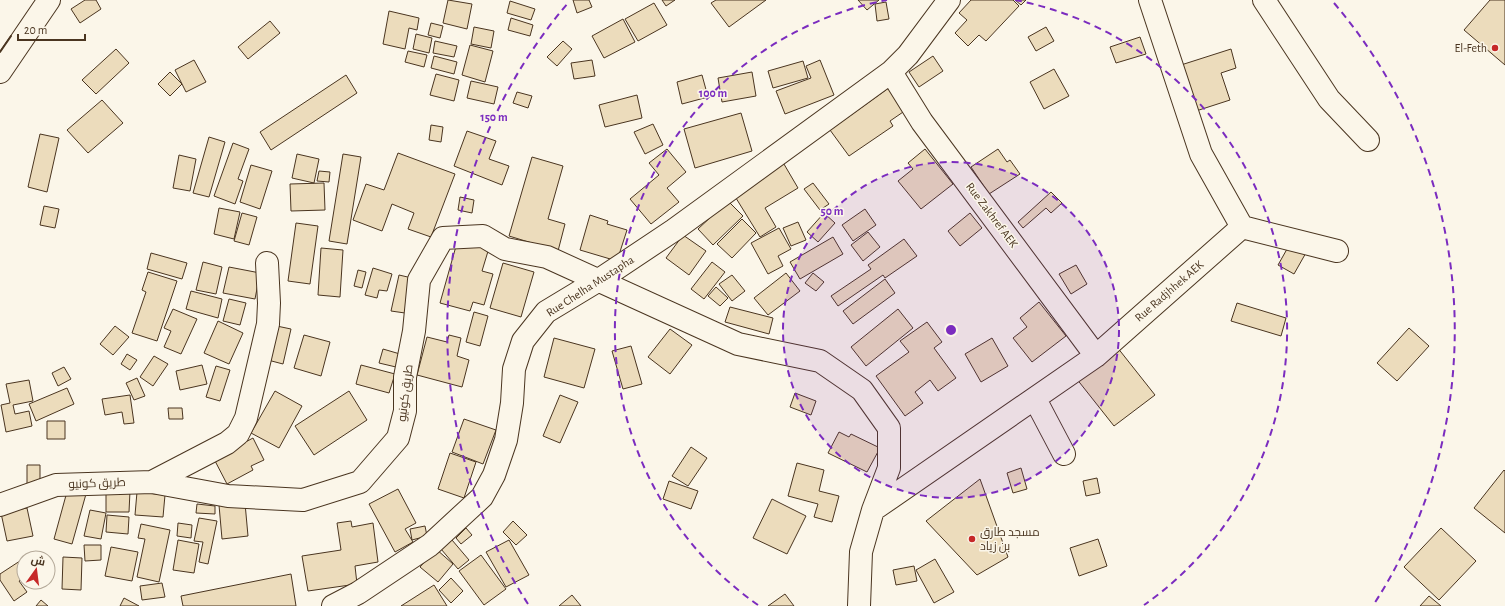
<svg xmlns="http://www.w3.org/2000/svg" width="1505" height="606" viewBox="0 0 1505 606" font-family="'Alegreya Sans',Cairo,sans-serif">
<rect width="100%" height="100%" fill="#fbf6e9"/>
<!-- building -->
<path fill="#ecdcbc" stroke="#4a3520" d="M 85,0 L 96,0 L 101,9 L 80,23 L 71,9 Z
M 448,0 L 472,4 L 467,29 L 443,23 Z
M 573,0 L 589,0 L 592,7 L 577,13 Z
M 662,0 L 675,0 L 666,6 Z
M 716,0 L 766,0 L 729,27 L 711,3 Z
M 858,0 L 879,0 L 867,10 Z
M 971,0 L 1013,0 L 1019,6 L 986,41 L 979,35 L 968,46 L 955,33 L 967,20 L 959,13 Z
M 1015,0 L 1026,0 L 1021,5 Z
M 1490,0 L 1505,0 L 1505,65 L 1464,30 Z
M 510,1 L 535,9 L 531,20 L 507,13 Z
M 886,2 L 889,19 L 877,21 L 875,4 Z
M 654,3 L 667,25 L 638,41 L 625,19 Z
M 389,11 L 419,18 L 417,30 L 409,28 L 405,49 L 383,44 Z
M 511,18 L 533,25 L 530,36 L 508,30 Z
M 623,19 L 635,42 L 604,58 L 592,36 Z
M 270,21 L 280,33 L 248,59 L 238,47 Z
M 431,23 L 443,26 L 440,38 L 428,35 Z
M 474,27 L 494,31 L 491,48 L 471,44 Z
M 1046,27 L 1054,41 L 1036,51 L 1028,37 Z
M 416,34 L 432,38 L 429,53 L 413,49 Z
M 1140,37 L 1146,54 L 1116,63 L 1110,47 Z
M 435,41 L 457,46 L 454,57 L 433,53 Z
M 563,41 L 572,49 L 557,66 L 547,57 Z
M 470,45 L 493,51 L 485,82 L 462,75 Z
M 116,49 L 129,63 L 96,94 L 82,80 Z
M 1231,49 L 1236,68 L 1221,73 L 1230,100 L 1196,111 L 1181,65 Z
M 408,51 L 427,55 L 424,67 L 405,62 Z
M 434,56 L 457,62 L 454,74 L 431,68 Z
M 933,56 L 943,71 L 919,87 L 909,72 Z
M 194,60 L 206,82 L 186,92 L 175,70 Z
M 592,60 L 595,76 L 574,79 L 571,63 Z
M 820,60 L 834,95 L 785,114 L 776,91 L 811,78 L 806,66 Z
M 803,61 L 808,78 L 773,88 L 768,71 Z
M 1054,69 L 1069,96 L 1044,109 L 1030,82 Z
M 170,72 L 182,84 L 170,96 L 158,84 Z
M 752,72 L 756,96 L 722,102 L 718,78 Z
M 436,74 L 459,80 L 454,101 L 430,95 Z
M 346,75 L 357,93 L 271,150 L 260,132 Z
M 702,75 L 708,97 L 682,104 L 677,82 Z
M 471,81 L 498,87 L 494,104 L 467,98 Z
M 890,87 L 906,110 L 890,121 L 893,126 L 849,156 L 830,130 Z
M 517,92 L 532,96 L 528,108 L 513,103 Z
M 637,95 L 642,118 L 605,127 L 599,105 Z
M 102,100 L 123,123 L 88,153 L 67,130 Z
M 741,113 L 752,151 L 695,168 L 684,129 Z
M 653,124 L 663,145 L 645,154 L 634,132 Z
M 431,125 L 443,127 L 441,142 L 429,140 Z
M 467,131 L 496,141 L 489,159 L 509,166 L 502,185 L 454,166 Z
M 40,134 L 59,138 L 47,192 L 28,187 Z
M 209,137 L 225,142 L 209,197 L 193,193 Z
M 233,143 L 249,149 L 238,179 L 243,181 L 235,204 L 214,196 Z
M 667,149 L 686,172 L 667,188 L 679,202 L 651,224 L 630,199 L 659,175 L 649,163 Z
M 925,149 L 953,184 L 921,209 L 898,181 L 913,169 L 908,163 Z
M 998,149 L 1007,162 L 1010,160 L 1020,174 L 989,194 L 971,167 Z
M 398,153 L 455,174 L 431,237 L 408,229 L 414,213 L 392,204 L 382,231 L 353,220 L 366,184 L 384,190 Z
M 297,154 L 319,159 L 314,183 L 292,178 Z
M 343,154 L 361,157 L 347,244 L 329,241 Z
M 179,155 L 196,159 L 190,191 L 173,188 Z
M 532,157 L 563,166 L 548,219 L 565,224 L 558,251 L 509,236 Z
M 781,159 L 798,188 L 765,208 L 776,227 L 760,237 L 731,190 Z
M 251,165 L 272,171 L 260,209 L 240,202 Z
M 319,171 L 330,172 L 329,182 L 317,181 Z
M 324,183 L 325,210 L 291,211 L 290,184 Z
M 813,183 L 829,204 L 820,210 L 804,189 Z
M 1051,192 L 1062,203 L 1051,213 L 1046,208 L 1023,228 L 1018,222 Z
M 460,197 L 474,200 L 472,213 L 458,210 Z
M 728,201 L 743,216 L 713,245 L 698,229 Z
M 44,206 L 59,209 L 55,228 L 40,225 Z
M 219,208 L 240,212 L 234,239 L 214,234 Z
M 865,209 L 876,225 L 853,241 L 842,225 Z
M 242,213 L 257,217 L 249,245 L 234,241 Z
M 824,213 L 835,223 L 818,242 L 807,232 Z
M 970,213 L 982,228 L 960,246 L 948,231 Z
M 590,215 L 608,221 L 607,224 L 627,230 L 617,261 L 580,250 Z
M 742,219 L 756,233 L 732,258 L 717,244 Z
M 798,222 L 806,240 L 791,246 L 783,228 Z
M 296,223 L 318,226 L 310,284 L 288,281 Z
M 779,228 L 791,249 L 778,256 L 783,266 L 768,274 L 751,243 Z
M 868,232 L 880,247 L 863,261 L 851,245 Z
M 683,235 L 706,251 L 689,275 L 666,258 Z
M 833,237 L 843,254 L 800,279 L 790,262 Z
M 458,239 L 489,248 L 482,271 L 493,274 L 484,305 L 473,302 L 470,311 L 440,303 Z
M 904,239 L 917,256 L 885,278 L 883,275 L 838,306 L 831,296 L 871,269 L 868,265 Z
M 1291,242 L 1307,251 L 1294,274 L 1278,265 Z
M 321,248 L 343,250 L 340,297 L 318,295 Z
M 151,253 L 187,263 L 182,279 L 147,269 Z
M 203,262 L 222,267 L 216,294 L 196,290 Z
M 712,262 L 725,272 L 704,299 L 691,289 Z
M 503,263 L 534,272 L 521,317 L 490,308 Z
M 1076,265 L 1087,284 L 1071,294 L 1059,274 Z
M 229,267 L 260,273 L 255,299 L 223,293 Z
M 373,268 L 392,274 L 387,291 L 379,290 L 377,298 L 365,295 Z
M 358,270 L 366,272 L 362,288 L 354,286 Z
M 148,272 L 177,281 L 157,341 L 132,333 L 146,292 L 142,290 Z
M 786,273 L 800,291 L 768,315 L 754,298 Z
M 813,273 L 824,282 L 816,291 L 805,283 Z
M 399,275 L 412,278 L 405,313 L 391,311 Z
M 732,275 L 745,291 L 732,301 L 719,284 Z
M 885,279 L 895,293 L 853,324 L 843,311 Z
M 716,287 L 728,298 L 720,306 L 708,296 Z
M 191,291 L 222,299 L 218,318 L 186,309 Z
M 229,299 L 246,303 L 240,325 L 223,321 Z
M 1039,302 L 1066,336 L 1032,362 L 1013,338 L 1027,327 L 1020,318 Z
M 1237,303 L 1286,318 L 1281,336 L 1231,321 Z
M 730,307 L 773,318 L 769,334 L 725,322 Z
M 173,309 L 197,319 L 181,354 L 164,347 L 171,331 L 164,328 Z
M 898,309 L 913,328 L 866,366 L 851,347 Z
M 474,312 L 488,316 L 480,346 L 466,342 Z
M 218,321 L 243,333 L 229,364 L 204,353 Z
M 927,322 L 942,342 L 934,348 L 956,378 L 938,391 L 930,380 L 915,392 L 923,403 L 905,416 L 876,376 L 909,352 L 900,341 Z
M 272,325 L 291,329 L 283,364 L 264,359 Z
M 115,326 L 129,337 L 113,355 L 100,344 Z
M 1409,328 L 1429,346 L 1397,381 L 1377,363 Z
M 670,329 L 692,345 L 670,374 L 648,357 Z
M 304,335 L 330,342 L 321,376 L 294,368 Z
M 449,335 L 461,338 L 457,356 L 469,360 L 462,387 L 417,375 L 427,337 L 447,342 Z
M 554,338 L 595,349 L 584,388 L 544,377 Z
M 992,338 L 1008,366 L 981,382 L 965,354 Z
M 631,346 L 642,384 L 623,389 L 612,351 Z
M 1117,347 L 1155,395 L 1114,426 L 1076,378 Z
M 383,349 L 400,354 L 396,367 L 379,363 Z
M 127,354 L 137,360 L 130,370 L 121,364 Z
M 154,356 L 168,364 L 153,386 L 140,377 Z
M 202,365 L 207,384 L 180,390 L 176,371 Z
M 361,365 L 395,374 L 389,393 L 356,384 Z
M 216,366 L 230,370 L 220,401 L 206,397 Z
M 64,367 L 71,379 L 58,386 L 52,373 Z
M 137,378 L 145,396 L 134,400 L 126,383 Z
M 29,380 L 33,401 L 13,405 L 15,414 L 29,411 L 32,426 L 6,432 L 1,405 L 10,403 L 6,384 Z
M 67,388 L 74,404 L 36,421 L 29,404 Z
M 275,391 L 302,406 L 279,448 L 251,433 Z
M 349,391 L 367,420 L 314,455 L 295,426 Z
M 795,393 L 816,401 L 811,415 L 790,407 Z
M 130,395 L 134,423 L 124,424 L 122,412 L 105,415 L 102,399 Z
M 560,395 L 578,402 L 560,443 L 543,436 Z
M 168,408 L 182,408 L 183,419 L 169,419 Z
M 464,419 L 496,430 L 483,464 L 452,452 Z
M 47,421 L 65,421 L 65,439 L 47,439 Z
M 839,432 L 849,437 L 851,434 L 880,448 L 867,472 L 828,453 Z
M 253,438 L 264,460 L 251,466 L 253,470 L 227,484 L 214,459 Z
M 691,447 L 707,458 L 688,486 L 672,476 Z
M 450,453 L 476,462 L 464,498 L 438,489 Z
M 797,463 L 824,470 L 819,491 L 839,496 L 832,522 L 814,517 L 818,504 L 788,496 Z
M 27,465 L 40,465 L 40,487 L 27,487 Z
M 1021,468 L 1027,489 L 1013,493 L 1007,473 Z
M 1504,470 L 1505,471 L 1505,533 L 1474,508 Z
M 1097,478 L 1100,493 L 1086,496 L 1083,481 Z
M 980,479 L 1008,557 L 977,575 L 926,521 Z
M 669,481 L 698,491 L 691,509 L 663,499 Z
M 68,488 L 86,494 L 72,544 L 54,539 Z
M 398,489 L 416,523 L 405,529 L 413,542 L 395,552 L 369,504 Z
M 106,491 L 130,491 L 129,512 L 106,512 Z
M 137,492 L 165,495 L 163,517 L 135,515 Z
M 772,499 L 806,516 L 787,554 L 753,538 Z
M 245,503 L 248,536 L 222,539 L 219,505 Z
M 197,504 L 215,506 L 215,514 L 196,513 Z
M 27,508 L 33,536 L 7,541 L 1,513 Z
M 90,510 L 106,513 L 101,539 L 84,536 Z
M 107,515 L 129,517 L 128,534 L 106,532 Z
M 199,518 L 217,521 L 208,564 L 199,562 L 203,542 L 194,541 Z
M 351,521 L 352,527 L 373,523 L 378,562 L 355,566 L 357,584 L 308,591 L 302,556 L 341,550 L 337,523 Z
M 513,521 L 527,535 L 516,545 L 503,532 Z
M 178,523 L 192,525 L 191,538 L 177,536 Z
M 141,524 L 170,530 L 159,582 L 137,577 L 145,539 L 138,538 Z
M 425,526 L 427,536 L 412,540 L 410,529 Z
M 466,528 L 472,535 L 461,544 L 456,538 Z
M 1441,528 L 1476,561 L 1439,600 L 1404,567 Z
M 1098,539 L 1107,566 L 1079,576 L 1070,548 Z
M 178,540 L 199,544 L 194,573 L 173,570 Z
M 452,540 L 469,560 L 458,569 L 441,549 Z
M 509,540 L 529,575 L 506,587 L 486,552 Z
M 84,545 L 101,545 L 101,560 L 85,561 Z
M 111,547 L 138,552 L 132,581 L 105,576 Z
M 436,549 L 453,564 L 438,582 L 420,567 Z
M 481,555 L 506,589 L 484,605 L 459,571 Z
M 26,557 L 27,558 L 24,558 L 24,577 L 19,581 L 27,592 L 14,601 L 0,580 L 0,574 Z
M 63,557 L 82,558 L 81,590 L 62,589 Z
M 935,559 L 954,592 L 934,603 L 916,570 Z
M 914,566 L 917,581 L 896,585 L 893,570 Z
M 291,574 L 296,606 L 183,606 L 181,596 Z
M 451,578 L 463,591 L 451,603 L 439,590 Z
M 162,583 L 165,597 L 142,600 L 140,586 Z
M 434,585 L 447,606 L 401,606 Z
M 785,594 L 794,606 L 768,606 Z
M 572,595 L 581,606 L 559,606 Z
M 1429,596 L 1441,606 L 1420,606 Z
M 124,598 L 139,606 L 120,606 Z
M 41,600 L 48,606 L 36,606 Z"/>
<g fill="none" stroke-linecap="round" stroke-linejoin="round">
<defs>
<path id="minor" d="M 1150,0 L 1201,154 L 1242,227 L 1337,251
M 1264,0 L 1329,99 L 1368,140
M 0,72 L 49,0
M 891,72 L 922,122 L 1096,356
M 1035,399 L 1064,454
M 152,482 L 227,443 L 238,434 L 246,418 L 268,324 L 269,303 L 267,263
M 0,505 L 56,485 L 152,482 L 228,496 L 303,500 L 360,482 L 398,438 L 405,411 L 405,377 L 414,331 L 419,280 L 443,238 L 483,236 L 505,249 L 547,257 L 738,344 L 820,361 L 862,390 L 889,428 L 889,468 L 873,510 L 861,552 L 859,606
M 873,510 L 1096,356 L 1242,227
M 333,606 L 358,593 L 430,545 L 482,497 L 494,475 L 506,440 L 512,403 L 514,369 L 523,341 L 546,312 L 599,280 L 674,230 L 891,72 L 908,55 L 949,0"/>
</defs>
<!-- minor casing -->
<use href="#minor" stroke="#4a3520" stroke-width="24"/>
<!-- minor -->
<use href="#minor" stroke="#fbf6e9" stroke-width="22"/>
<!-- wall -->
<path stroke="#4a3520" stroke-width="2" d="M 0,52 L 11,36"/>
</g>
<!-- distance rings -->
<circle cx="951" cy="330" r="168" fill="#7b2cbf" fill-opacity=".12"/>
<g fill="none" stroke="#7b2cbf" stroke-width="2" stroke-dasharray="7 5">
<circle cx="951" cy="330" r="168"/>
<path d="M758 605A336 336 0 0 1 887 0M1015 0A336 336 0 0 1 1144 605"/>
<path d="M528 604A504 504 0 0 1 568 3M1334 3A504 504 0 0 1 1374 604"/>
</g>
<!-- markers -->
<g fill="#c62828" stroke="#fbf6e9" stroke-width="1.5">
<circle cx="1495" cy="48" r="4"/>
<circle cx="972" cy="539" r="4"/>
</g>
<g text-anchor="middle" stroke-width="3" stroke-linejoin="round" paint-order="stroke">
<!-- poi labels -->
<g font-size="12" fill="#4a3520" stroke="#fbf6e9" text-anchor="end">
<text x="1487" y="52">El-Feth</text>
<text x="980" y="536" text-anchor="start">مسجد طارق<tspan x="980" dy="14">بن زياد</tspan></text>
</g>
<!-- street labels -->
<g font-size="12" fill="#4a3520" stroke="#fbf6e9">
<text transform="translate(992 215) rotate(53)" y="4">Rue Zakhref AEK</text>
<text transform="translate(590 286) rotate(-33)" y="4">Rue Chelha Mustapha</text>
<text transform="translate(1169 291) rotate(-41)" y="4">Rue Radjhhek AEK</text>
<text transform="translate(405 393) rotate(-83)" y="4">طريق كونيو</text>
<text transform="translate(97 483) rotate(-2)" y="4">طريق كونيو</text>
</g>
</g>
<circle cx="951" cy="330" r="6" fill="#7b2cbf" stroke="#fbf6e9" stroke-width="2"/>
<g font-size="12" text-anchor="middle" font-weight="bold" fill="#7b2cbf" stroke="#fbf6e9" stroke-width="3" stroke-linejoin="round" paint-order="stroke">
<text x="713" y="97">100 m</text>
<text x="494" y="121">150 m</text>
<text x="832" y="215">50 m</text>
</g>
<!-- north arrow -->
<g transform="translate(36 570) rotate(14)"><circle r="19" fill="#fbf6e9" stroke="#b4a999"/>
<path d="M0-3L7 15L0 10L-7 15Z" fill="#c62828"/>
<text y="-6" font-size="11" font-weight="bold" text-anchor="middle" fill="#4a3520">ش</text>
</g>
<!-- scale -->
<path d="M18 34v6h67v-6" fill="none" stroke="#4a3520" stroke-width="2"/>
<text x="24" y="34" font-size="12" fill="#4a3520" stroke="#fbf6e9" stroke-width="3" paint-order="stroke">20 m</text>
</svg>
